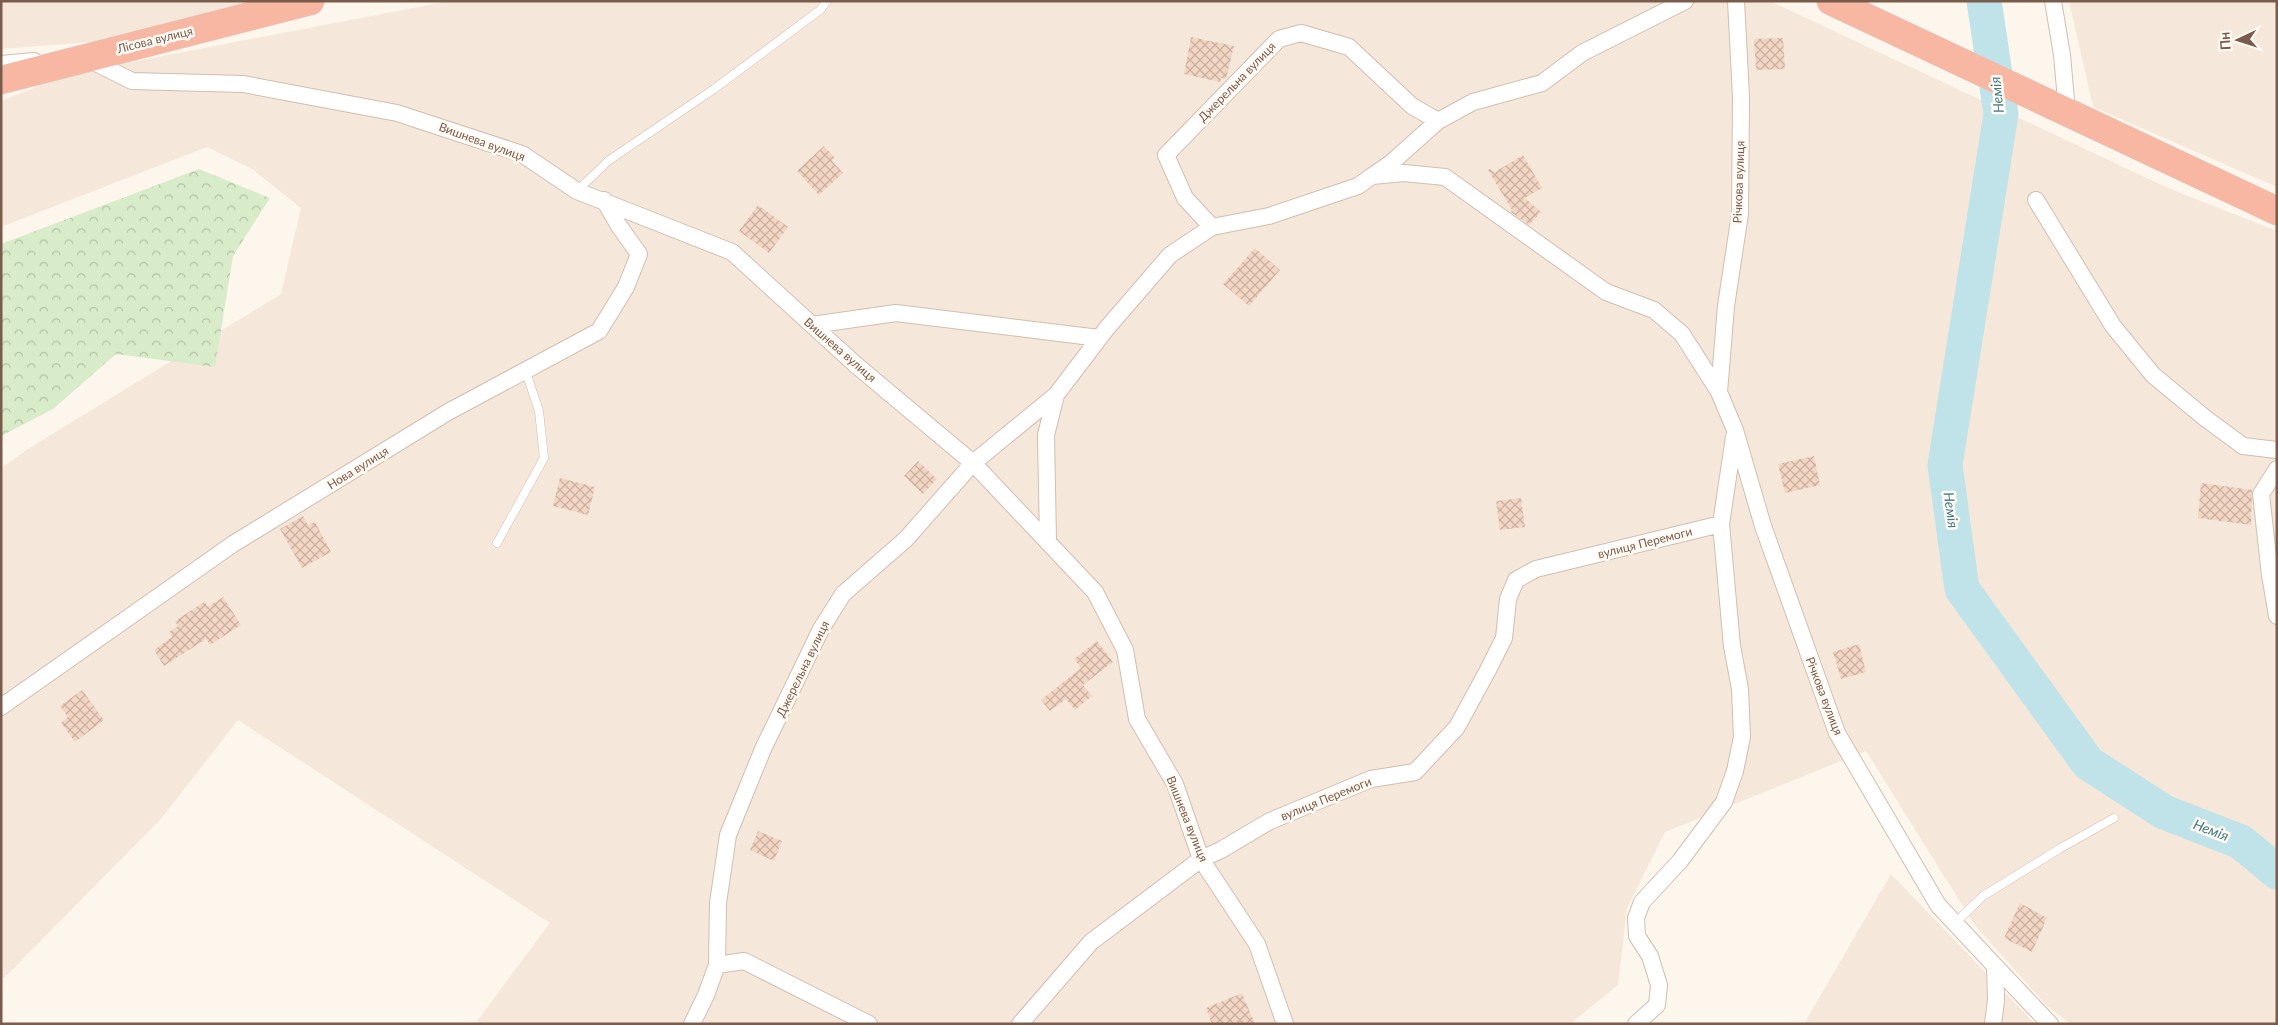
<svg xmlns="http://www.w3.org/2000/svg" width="2278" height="1025" viewBox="0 0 2278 1025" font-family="Lato,sans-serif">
<defs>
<pattern id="forest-crowns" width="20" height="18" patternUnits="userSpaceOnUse" patternTransform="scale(1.25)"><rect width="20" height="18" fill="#d8ecc9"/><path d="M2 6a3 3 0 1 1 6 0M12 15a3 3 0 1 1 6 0" fill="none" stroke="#b4c2a5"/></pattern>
<pattern id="building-cross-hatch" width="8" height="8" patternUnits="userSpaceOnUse" patternTransform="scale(1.25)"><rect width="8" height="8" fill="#f3d5c3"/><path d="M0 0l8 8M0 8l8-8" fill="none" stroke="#cab0a1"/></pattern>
</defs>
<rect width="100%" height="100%" fill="#fdf6ec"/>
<!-- residential -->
<path fill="#f5e8da" d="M 1,1 L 273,1 L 90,42 L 1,49 Z
M 449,1 L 1770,1 L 2168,188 L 2277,231 L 2277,1024 L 2071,1024 L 2047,1006 L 1974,924 L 1866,751 L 1665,832 L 1627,908 L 1618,985 L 1570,1024 L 475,1024 L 550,923 L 238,720 L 160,820 L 1,981 L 1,468 L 31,447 L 281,294 L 301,208 L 252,169 L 207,147 L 1,227 L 1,101 L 69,74 Z
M 2069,1 L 2277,1 L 2277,187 L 2093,107 Z
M 1891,874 L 2035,1024 L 1804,1024 Z"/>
<!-- forest -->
<path fill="url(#forest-crowns)" d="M 199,169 L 270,198 L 233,256 L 215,367 L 116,354 L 53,409 L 1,436 L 1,244 Z"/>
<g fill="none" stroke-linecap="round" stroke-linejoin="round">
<!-- river -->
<path stroke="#bfe3e8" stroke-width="35" d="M 1984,1 L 2001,114 L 1945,465 L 1962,589 L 2088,763 L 2164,812 L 2241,842 L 2277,872"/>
</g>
<!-- building -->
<path fill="url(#building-cross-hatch)" d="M 1191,37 L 1234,46 L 1226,79 L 1221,78 L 1220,82 L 1184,74 Z
M 1783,38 L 1785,69 L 1756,70 L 1754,39 Z
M 824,146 L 835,158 L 832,161 L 843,173 L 819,195 L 797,171 Z
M 1523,155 L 1542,188 L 1525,198 L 1541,212 L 1529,225 L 1511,212 L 1512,210 L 1488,170 L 1490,169 L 1495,172 Z
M 758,205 L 788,227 L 769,253 L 739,231 Z
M 1255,248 L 1280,270 L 1249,306 L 1223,284 Z
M 1814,456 L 1820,485 L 1785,493 L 1778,464 Z
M 918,461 L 937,479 L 923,494 L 904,476 Z
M 560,478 L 595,487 L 588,515 L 553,506 Z
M 2201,483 L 2252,490 L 2251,525 L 2198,518 Z
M 1521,498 L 1525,527 L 1500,530 L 1496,501 Z
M 303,516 L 308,525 L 315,522 L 331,552 L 302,568 L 280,529 Z
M 223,597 L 241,625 L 210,645 L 206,639 L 164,666 L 154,650 L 172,637 L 169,632 L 178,626 L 175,621 L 204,602 L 208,607 Z
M 1097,641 L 1113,662 L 1083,685 L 1092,696 L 1075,710 L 1066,699 L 1050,711 L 1041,700 L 1081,668 L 1074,659 Z
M 1859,644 L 1866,672 L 1841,679 L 1833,652 Z
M 82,690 L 104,720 L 75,742 L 61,723 L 68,717 L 60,706 Z
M 758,831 L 782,841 L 774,861 L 750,850 Z
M 2020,903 L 2047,918 L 2032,952 L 2004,938 Z
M 1242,993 L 1255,1024 L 1212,1024 L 1206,1008 Z"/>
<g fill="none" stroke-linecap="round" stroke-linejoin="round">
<defs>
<path id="lane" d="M 577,191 L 608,161 L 714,89 L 820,10 L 827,1
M 497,543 L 544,458 L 539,411 L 526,372
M 1955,923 L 1983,896 L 2059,849 L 2114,818"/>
<path id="street" d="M 2053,1 L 2062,55 L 2067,111
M 86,58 L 132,81 L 243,84 L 397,113 L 522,154 L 577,191 L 732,252 L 856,365 L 973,463 L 1095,592 L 1125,650 L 1137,719 L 1175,784 L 1201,859 L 1257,944 L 1285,1024
M 1,64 L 34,61
M 1438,121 L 1473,102 L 1542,83 L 1582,53 L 1685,1
M 1372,176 L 1391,163 L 1438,121 L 1412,106 L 1349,47 L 1301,33 L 1279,39 L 1166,155 L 1185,198 L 1212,227 L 1269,216 L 1358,186 L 1372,176 L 1404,173 L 1445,177 L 1606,292 L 1654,310 L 1682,334 L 1719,392 L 1735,430 L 1763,526 L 1837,733 L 1938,905 L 1995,966 L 1996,1000 L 1993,1024
M 2036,200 L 2113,326 L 2153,375 L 2205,418 L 2243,446 L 2277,450
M 812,325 L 896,313 L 1099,338
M 1719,392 L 1726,306 L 1740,214 L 1741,97 L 1736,1
M 2277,469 L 2261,494 L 2270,575 L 2277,616
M 1048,541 L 1046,435 L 1056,395 L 1107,328 L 1170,255 L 1212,227
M 1,707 L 233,544 L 448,412 L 599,331 L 626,287 L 639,254 L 619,226 L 604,200
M 717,965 L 744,961 L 869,1024
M 1995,966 L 2050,1024
M 692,1024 L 706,995 L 717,965 L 718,903 L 728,835 L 763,749 L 821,629 L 843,594 L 906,539 L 973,463 L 1056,395
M 1020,1024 L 1091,942 L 1201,859 L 1221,850 L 1270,821 L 1371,779 L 1415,772 L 1457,727 L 1488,670 L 1504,638 L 1508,599 L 1516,580 L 1536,569 L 1721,524
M 1636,1024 L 1657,1005 L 1659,985 L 1650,956 L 1637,936 L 1636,918 L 1642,902 L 1680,861 L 1724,802 L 1735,771 L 1742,737 L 1740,689 L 1732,646 L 1721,524 L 1734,437"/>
<path id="highway" d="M 1831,1 L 2277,211
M 1,80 L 310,1"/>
</defs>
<!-- lane casing -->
<use href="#lane" stroke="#d1beb0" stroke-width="9"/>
<!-- street casing -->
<use href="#street" stroke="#d1beb0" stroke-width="18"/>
<!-- highway casing -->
<use href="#highway" stroke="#dad1cd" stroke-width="29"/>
<!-- lane -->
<use href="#lane" stroke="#fff" stroke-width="8"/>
<!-- street -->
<use href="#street" stroke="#fff" stroke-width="16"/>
<!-- highway -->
<use href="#highway" stroke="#f7b7a3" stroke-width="28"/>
</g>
<g text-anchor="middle" stroke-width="5" stroke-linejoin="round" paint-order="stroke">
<!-- street labels -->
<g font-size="12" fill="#7a5c4d" stroke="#fffaf3">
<text transform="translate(155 40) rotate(-14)" y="4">Лісова вулиця</text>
<text transform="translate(1237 82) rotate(-46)" y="4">Джерельна вулиця</text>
<text transform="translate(482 142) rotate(20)" y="4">Вишнева вулиця</text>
<text transform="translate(1739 182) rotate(-88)" y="4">Річкова вулиця</text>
<text transform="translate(840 350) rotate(41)" y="4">Вишнева вулиця</text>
<text transform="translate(358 468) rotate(-32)" y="4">Нова вулиця</text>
<text transform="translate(1645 543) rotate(-14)" y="4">вулиця Перемоги</text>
<text transform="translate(803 669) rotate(-64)" y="4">Джерельна вулиця</text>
<text transform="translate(1824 696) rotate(69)" y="4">Річкова вулиця</text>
<text transform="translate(1326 799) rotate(-22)" y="4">вулиця Перемоги</text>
<text transform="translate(1187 819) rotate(68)" y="4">Вишнева вулиця</text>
</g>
<!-- water labels -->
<g font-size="14" font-style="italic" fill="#437c86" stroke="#fffaf3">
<text transform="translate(1997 95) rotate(-96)" y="5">Немія</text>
<text transform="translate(1951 510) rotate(82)" y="5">Немія</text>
<text transform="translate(2211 830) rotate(21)" y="5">Немія</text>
</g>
</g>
<!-- border -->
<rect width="2278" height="1025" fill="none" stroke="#7a5c4d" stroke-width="5"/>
<!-- north arrow -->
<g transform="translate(2238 40) rotate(266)" stroke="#fffaf3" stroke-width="4" paint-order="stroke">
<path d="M0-4L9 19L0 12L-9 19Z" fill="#7a5c4d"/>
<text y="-8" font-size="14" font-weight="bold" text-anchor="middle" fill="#7a5c4d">Пн</text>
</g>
</svg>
